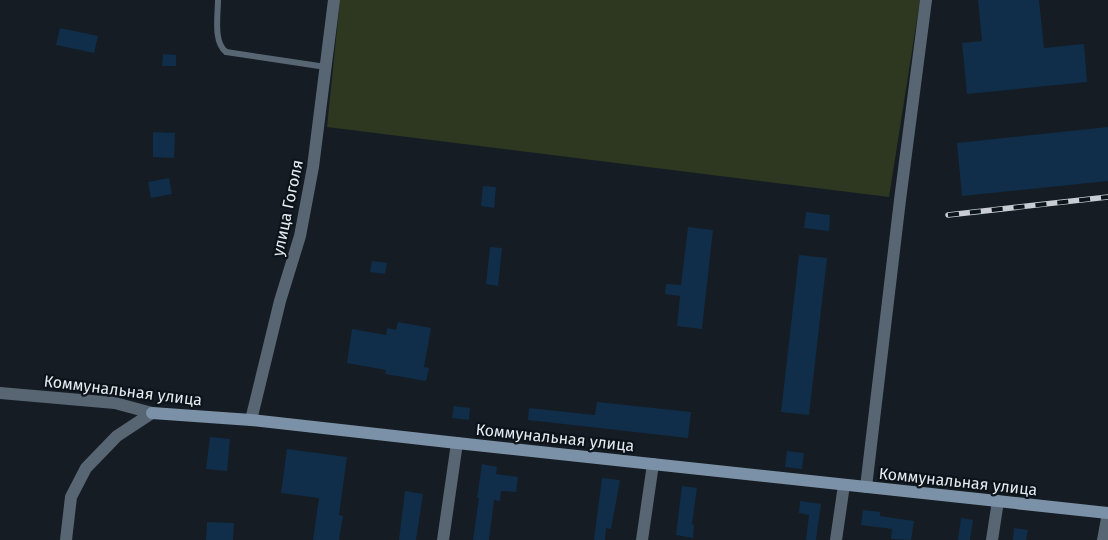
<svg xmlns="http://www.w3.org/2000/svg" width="1108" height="540" viewBox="0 0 1108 540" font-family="'Fira Sans',sans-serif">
<rect width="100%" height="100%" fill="#151c23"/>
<!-- green -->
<path fill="#2e3821" d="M 340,0 L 920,0 L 889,197 L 327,127 Z"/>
<!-- building -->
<path fill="#102e49" d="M 978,0 L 1039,0 L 1044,48 L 1084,44 L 1087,82 L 967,94 L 962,43 L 982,41 Z
M 60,28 L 98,36 L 94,53 L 56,45 Z
M 163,54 L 176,55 L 176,66 L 162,66 Z
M 1108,127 L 1108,181 L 962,196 L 957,143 Z
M 153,132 L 175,133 L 174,158 L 153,157 Z
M 169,178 L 172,194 L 151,198 L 148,182 Z
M 483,186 L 496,187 L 494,208 L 481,206 Z
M 806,212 L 830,215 L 829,231 L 804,228 Z
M 688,227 L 713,230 L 702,329 L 677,326 L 680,296 L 665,294 L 666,284 L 681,285 Z
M 490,247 L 502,248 L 498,286 L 486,284 Z
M 799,255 L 827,258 L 809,415 L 781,412 Z
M 372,261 L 387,263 L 385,274 L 370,272 Z
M 398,322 L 431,328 L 424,367 L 429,368 L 426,381 L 385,374 L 386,370 L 347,363 L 352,329 L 386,335 L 387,328 L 396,330 Z
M 597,402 L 691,412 L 688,438 L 528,420 L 529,408 L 595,415 Z
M 454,406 L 470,408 L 469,420 L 452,418 Z
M 210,437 L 230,439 L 227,471 L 206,469 Z
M 287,449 L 347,457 L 339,515 L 343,516 L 339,540 L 313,540 L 319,498 L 281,493 Z
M 787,451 L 804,453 L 802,469 L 785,467 Z
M 482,464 L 497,467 L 496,474 L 518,477 L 516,492 L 501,491 L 500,501 L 494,500 L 489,540 L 473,540 L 479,498 L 477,498 Z
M 602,478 L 620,480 L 611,529 L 606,528 L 605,540 L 594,540 Z
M 682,486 L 697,488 L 692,524 L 694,525 L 693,538 L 676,535 Z
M 405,491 L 423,494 L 416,540 L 399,540 Z
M 800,501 L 821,504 L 816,540 L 806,540 L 809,515 L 799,513 Z
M 863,510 L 880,512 L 880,516 L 914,521 L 911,540 L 891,539 L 892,529 L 861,525 Z
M 961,518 L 973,520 L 970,540 L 958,540 Z
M 207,522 L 234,523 L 233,540 L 206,540 Z
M 1014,528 L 1028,530 L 1026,540 L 1013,540 Z"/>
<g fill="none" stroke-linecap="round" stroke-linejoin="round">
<!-- lane -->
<path stroke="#586674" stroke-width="6" d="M 218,0 C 218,15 213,42 226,52 L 326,67"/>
<!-- street -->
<path stroke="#586674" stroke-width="12" d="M 0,393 L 115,403 L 152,413
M 251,420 L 280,301 L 300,236 L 313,167 L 334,0
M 866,487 L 900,200 L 926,0
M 66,540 L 71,497 L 86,468 L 117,436 L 152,413
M 443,540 L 457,443
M 642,540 L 653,464
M 836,540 L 844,485
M 992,540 L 998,501
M 1103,540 L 1108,513"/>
<!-- secondary -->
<path stroke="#7b91a7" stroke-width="12" d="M 152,413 L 251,420 L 457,443 L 1108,513"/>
<defs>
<path id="rail" d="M 948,215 L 1108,197"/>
</defs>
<!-- rail casing -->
<use href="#rail" stroke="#c7cdd2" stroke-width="5.5"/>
<!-- rail -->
<use href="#rail" stroke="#0c131a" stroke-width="4" stroke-dasharray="11" stroke-linecap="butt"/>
</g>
<g text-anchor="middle" stroke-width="4.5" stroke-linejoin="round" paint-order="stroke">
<!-- street labels -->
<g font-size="16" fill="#e6ebf0" stroke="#0c131a">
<text transform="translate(287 208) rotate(-78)" y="6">улица Гоголя</text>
<text transform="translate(123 390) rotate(7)" y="6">Коммунальная улица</text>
<text transform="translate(555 437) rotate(6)" y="6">Коммунальная улица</text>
<text transform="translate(958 481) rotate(6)" y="6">Коммунальная улица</text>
</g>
</g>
</svg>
